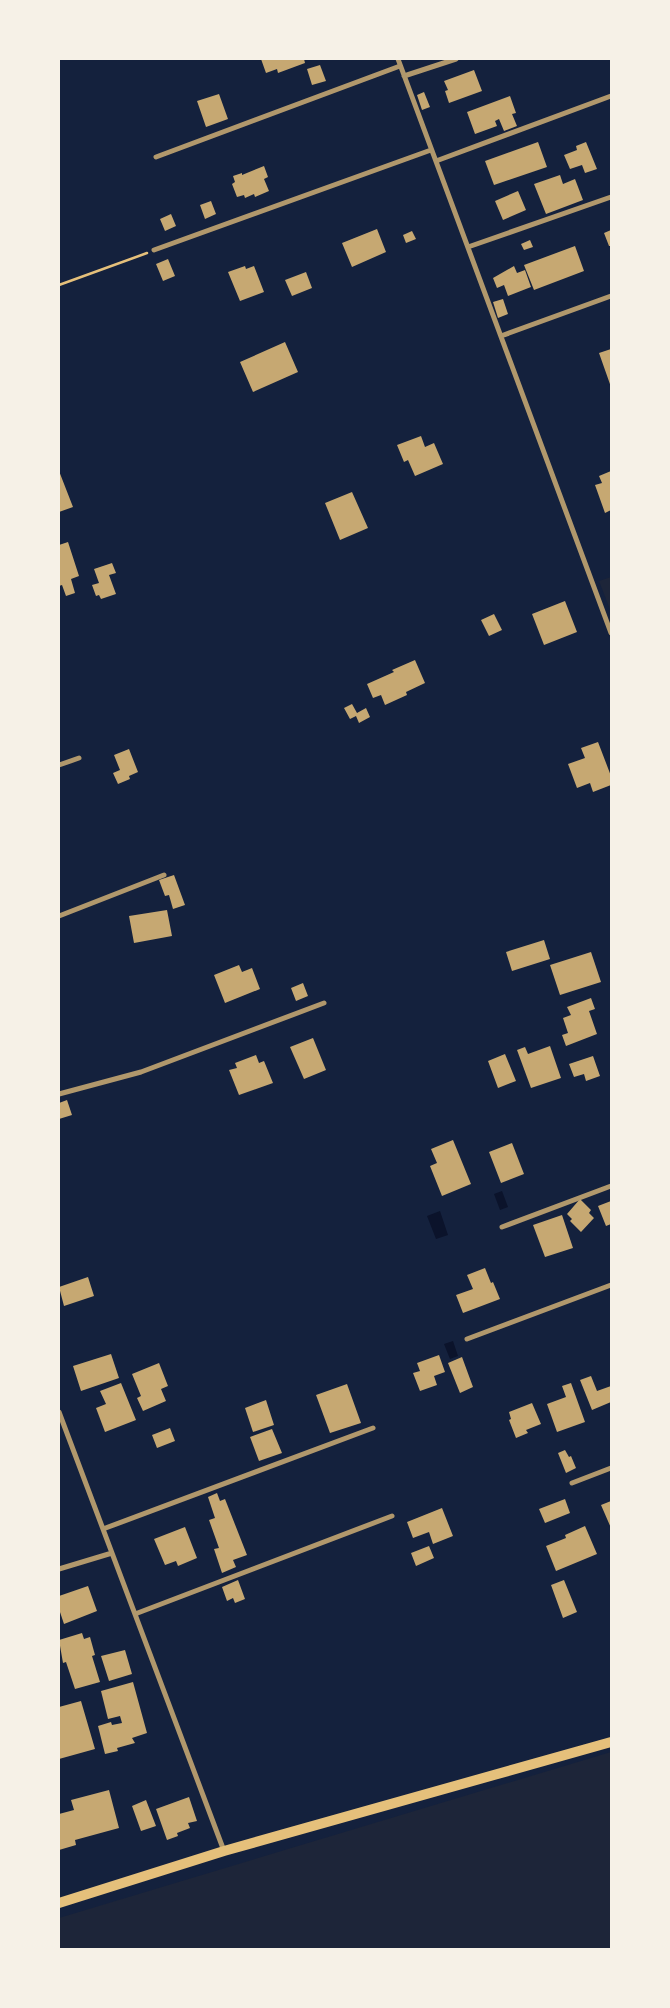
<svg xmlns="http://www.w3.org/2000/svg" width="670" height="2008" viewBox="0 0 670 2008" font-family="'Noto Serif',serif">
<rect width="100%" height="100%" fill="#14213d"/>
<!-- green -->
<path fill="#1d2539" d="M 611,577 L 611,612 L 599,581 Z
M 611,1752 L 611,1949 L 59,1949 L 59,1918 Z"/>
<!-- water -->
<path fill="#0b132b" d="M 502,1191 L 508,1207 L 500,1210 L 494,1194 Z
M 440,1211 L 448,1235 L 436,1239 L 427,1216 Z
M 453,1341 L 458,1356 L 450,1359 L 444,1344 Z"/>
<!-- building -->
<path fill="#c6a872" d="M 261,59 L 304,59 L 305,63 L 278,73 L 277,69 L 266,73 Z
M 320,65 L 326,81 L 312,85 L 307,69 Z
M 474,70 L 482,91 L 449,103 L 445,91 L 448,90 L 444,81 Z
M 424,92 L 430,107 L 422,110 L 417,95 Z
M 219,94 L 228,119 L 206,127 L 197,101 Z
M 510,96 L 516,113 L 512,114 L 517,126 L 504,131 L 499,119 L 495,121 L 497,126 L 475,134 L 467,112 Z
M 538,142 L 547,167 L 494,185 L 485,161 Z
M 586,142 L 597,169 L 585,173 L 582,165 L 570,169 L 564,155 L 577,150 L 576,146 Z
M 264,166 L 268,177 L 264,179 L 269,191 L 255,197 L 254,194 L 245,198 L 244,195 L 237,197 L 232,184 L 235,182 L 233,176 L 242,173 L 242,175 Z
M 560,175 L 563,184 L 575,179 L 583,200 L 546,214 L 534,184 Z
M 518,191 L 526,210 L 503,220 L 495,201 Z
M 211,201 L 216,214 L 205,219 L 200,205 Z
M 171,214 L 176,226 L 165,231 L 160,219 Z
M 377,229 L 386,252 L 352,267 L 342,243 Z
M 611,230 L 611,246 L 609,246 L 604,233 Z
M 412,231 L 416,239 L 406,243 L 403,235 Z
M 530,240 L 533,247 L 524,250 L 521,244 Z
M 575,246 L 584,271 L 534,290 L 524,265 Z
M 168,259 L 175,276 L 163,281 L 156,264 Z
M 245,266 L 246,269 L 254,266 L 264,292 L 240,301 L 228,272 Z
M 514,266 L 517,273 L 525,270 L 531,287 L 508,296 L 504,285 L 497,288 L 493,278 Z
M 306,272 L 312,288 L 292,296 L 285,280 Z
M 503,299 L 508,314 L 498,318 L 493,302 Z
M 285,342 L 298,372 L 253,392 L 240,362 Z
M 611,349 L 611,387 L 599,353 Z
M 421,436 L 425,447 L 434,443 L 443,464 L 415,476 L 408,460 L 404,462 L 397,445 Z
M 59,471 L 73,507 L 59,512 Z
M 611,471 L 611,510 L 605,513 L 595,485 L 602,483 L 599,476 Z
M 352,492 L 368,528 L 340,540 L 325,503 Z
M 68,542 L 79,576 L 71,579 L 75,593 L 66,596 L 62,585 L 59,586 L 59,545 Z
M 112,563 L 116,573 L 109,575 L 116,594 L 101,599 L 99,595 L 96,596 L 92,585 L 99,583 L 94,569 Z
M 565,601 L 577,632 L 544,645 L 532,614 Z
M 494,614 L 502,630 L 489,636 L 481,620 Z
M 415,660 L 425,683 L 406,692 L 407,695 L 385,705 L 381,695 L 373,698 L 367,684 L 394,672 L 392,670 Z
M 352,704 L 357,713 L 366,708 L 370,717 L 359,723 L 356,716 L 350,719 L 344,708 Z
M 598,742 L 611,776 L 611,785 L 593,792 L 590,783 L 577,788 L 568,764 L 585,758 L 581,748 Z
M 129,749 L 138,772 L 129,776 L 130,779 L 118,784 L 113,773 L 120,770 L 114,755 Z
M 174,875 L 185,905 L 173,909 L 169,895 L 165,896 L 159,880 Z
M 167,910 L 172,936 L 134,943 L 129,916 Z
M 544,940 L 550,959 L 512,971 L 506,952 Z
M 591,952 L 601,982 L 560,995 L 550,965 Z
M 239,965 L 242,972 L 252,968 L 260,989 L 225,1003 L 214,975 Z
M 303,983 L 308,996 L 296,1001 L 291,988 Z
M 591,998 L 595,1009 L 589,1011 L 597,1034 L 566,1046 L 562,1035 L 568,1033 L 563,1018 L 571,1015 L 567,1007 Z
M 313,1038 L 326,1070 L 304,1079 L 290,1047 Z
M 550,1046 L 561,1078 L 531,1088 L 517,1050 L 525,1047 L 528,1054 Z
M 505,1054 L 516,1081 L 498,1088 L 488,1061 Z
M 256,1055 L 259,1063 L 264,1061 L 273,1083 L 239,1095 L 229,1070 L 237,1068 L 235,1063 Z
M 593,1056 L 600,1076 L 586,1081 L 584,1074 L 574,1077 L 569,1064 Z
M 67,1100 L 72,1115 L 59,1119 L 59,1103 Z
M 453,1140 L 471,1184 L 442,1196 L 430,1166 L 437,1163 L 431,1149 Z
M 512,1143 L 524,1174 L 501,1183 L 489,1152 Z
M 580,1199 L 591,1210 L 589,1213 L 594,1218 L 581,1232 L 570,1221 L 572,1219 L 567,1214 Z
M 611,1201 L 611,1224 L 606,1226 L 598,1206 Z
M 562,1215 L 573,1248 L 545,1257 L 533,1225 Z
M 485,1268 L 491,1283 L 493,1282 L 500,1299 L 463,1313 L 456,1295 L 473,1289 L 467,1275 Z
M 88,1277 L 94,1296 L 64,1306 L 59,1287 Z
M 111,1354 L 119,1378 L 81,1391 L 73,1366 Z
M 439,1355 L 445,1372 L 434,1376 L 437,1385 L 420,1391 L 413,1373 L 420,1371 L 417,1363 Z
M 462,1357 L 473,1387 L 460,1393 L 448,1363 Z
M 159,1363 L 168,1386 L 161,1389 L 166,1401 L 143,1411 L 137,1398 L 141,1396 L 132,1374 Z
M 591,1376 L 597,1391 L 611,1386 L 611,1402 L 592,1410 L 580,1380 Z
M 121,1383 L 136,1420 L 105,1432 L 96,1408 L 106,1404 L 100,1391 Z
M 571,1383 L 585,1422 L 557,1432 L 547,1404 L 566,1397 L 562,1386 Z
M 347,1384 L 361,1423 L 330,1433 L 316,1395 Z
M 266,1400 L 274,1425 L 253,1432 L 245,1408 Z
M 532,1403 L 541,1424 L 526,1430 L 528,1433 L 516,1438 L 509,1420 L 511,1419 L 509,1412 Z
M 170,1428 L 175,1441 L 157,1448 L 152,1435 Z
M 272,1429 L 282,1453 L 259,1461 L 250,1437 Z
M 565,1450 L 569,1457 L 571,1456 L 576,1468 L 566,1473 L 558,1453 Z
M 217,1493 L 220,1501 L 225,1499 L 247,1555 L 233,1560 L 236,1567 L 222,1573 L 214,1549 L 219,1548 L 209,1520 L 215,1518 L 208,1497 Z
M 565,1499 L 570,1513 L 545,1523 L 539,1509 Z
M 611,1501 L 611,1528 L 601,1505 Z
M 442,1508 L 453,1536 L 433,1544 L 429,1532 L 413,1538 L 407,1522 Z
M 585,1526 L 597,1554 L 556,1571 L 546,1546 L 566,1538 L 565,1535 Z
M 185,1527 L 197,1558 L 178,1566 L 176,1561 L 165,1565 L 154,1539 Z
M 429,1546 L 434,1558 L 416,1566 L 411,1553 Z
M 238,1580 L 245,1599 L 235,1603 L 233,1598 L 227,1601 L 222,1587 Z
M 564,1580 L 577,1612 L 563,1618 L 551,1585 Z
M 88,1586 L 97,1611 L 64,1624 L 59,1609 L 59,1596 Z
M 82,1633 L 84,1639 L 90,1637 L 95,1655 L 92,1656 L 100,1682 L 75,1689 L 66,1662 L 63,1663 L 59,1640 Z
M 125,1650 L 132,1674 L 109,1681 L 101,1656 Z
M 133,1682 L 147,1733 L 132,1738 L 135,1743 L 117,1748 L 118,1751 L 105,1754 L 98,1726 L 111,1722 L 112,1725 L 122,1723 L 120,1716 L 108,1719 L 101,1691 Z
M 81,1701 L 95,1749 L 59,1759 L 59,1707 Z
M 109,1790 L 119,1828 L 75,1840 L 76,1845 L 59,1850 L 59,1814 L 74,1810 L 71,1800 Z
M 189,1797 L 197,1821 L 188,1823 L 190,1828 L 177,1833 L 178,1836 L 167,1840 L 156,1809 Z
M 146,1800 L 156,1826 L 141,1831 L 132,1806 Z"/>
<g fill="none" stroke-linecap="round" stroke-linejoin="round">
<!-- path -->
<path stroke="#e5c07b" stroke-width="2.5" d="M 59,285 L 147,253"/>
<!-- minor -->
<path stroke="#b1986c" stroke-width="5" d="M 398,59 L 611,633
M 404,76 L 456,59
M 156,157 L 400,66
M 436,161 L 611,96
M 468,247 L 611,197
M 154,250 L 431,150
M 501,336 L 611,296
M 59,765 L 79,758
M 59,916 L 164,875
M 59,1094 L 141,1072 L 324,1003
M 502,1227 L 611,1186
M 467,1339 L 611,1285
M 59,1412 L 224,1851
M 572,1483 L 611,1468
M 103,1529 L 373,1428
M 59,1569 L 112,1553
M 135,1614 L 392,1516"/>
<!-- secondary -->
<path stroke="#e5c07b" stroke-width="10" d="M 59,1903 L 224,1851 L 611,1742"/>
</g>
<!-- border -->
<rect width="670" height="2008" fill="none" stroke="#f6f1e7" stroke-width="120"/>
</svg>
